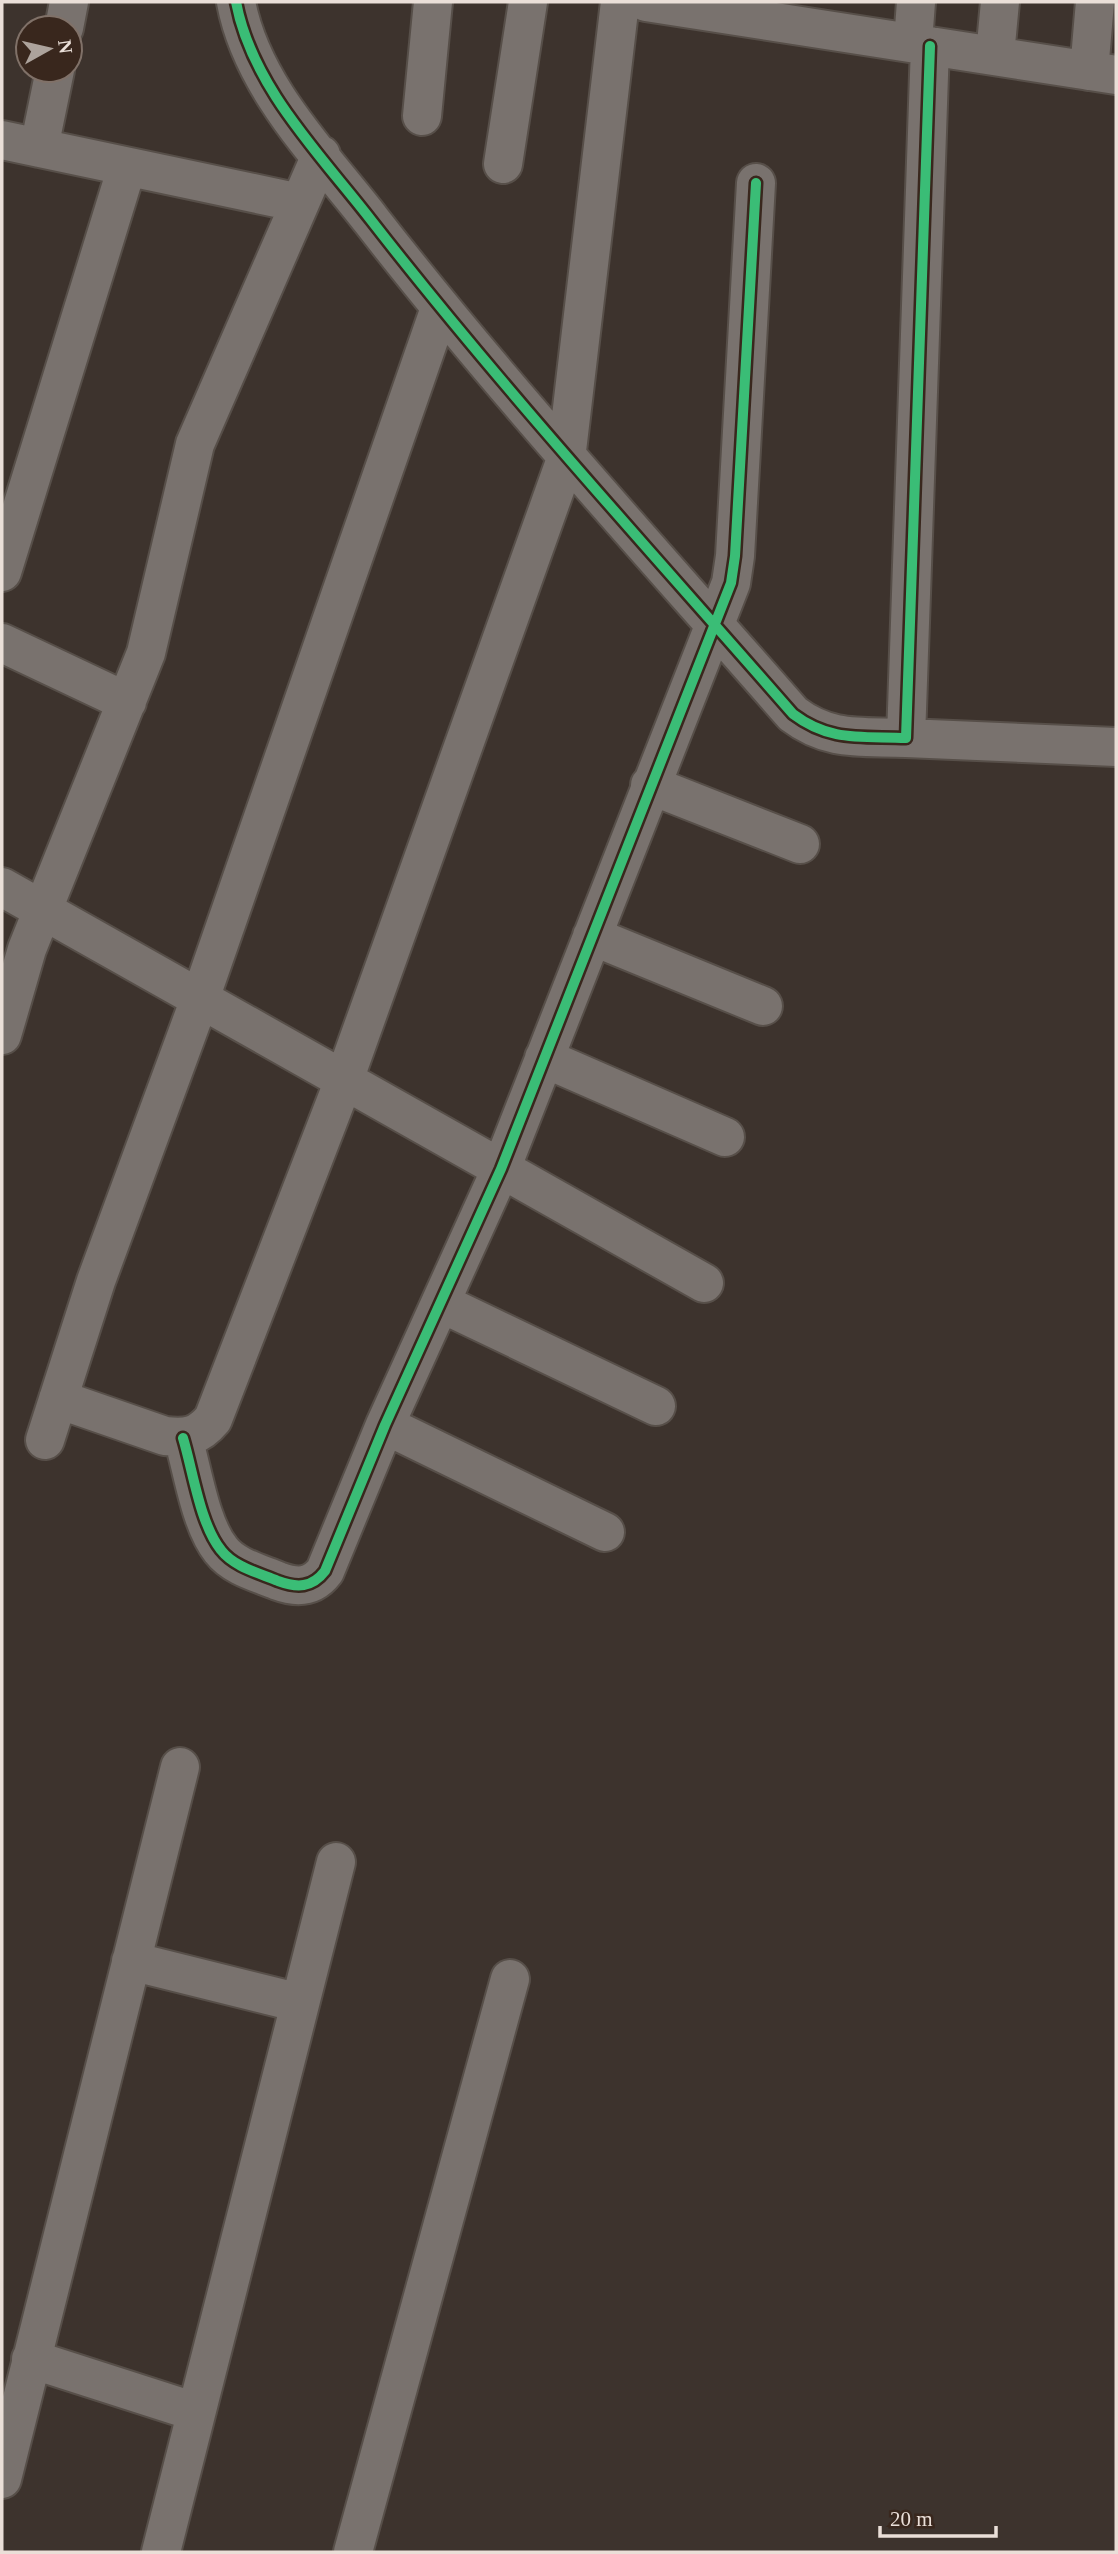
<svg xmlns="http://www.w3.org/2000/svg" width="1118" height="2554" viewBox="0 0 1118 2554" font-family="Georgia,serif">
<rect width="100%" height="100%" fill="#3d332d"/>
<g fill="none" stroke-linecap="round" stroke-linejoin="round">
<defs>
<path id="minor" d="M 236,2 C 252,87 320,154 371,220 C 504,391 650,550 793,714 C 830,742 861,736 906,738 L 930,46
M 646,2 L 1116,75
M 64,28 L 69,2
M 913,42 L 916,2
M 995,55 L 1000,2
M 1089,71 L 1095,2
M 422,116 L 433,2
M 2,140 L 300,203
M 39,148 L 55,70
M 503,164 L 528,2
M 2,572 L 127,167
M 2,643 L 127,702
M 906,738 L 1116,747
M 650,785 L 800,844
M 2,887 L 704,1283
M 592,936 L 763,1006
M 2,1035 L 27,949 L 146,653 L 195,444 L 321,155
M 544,1058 L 725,1137
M 441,1303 L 656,1406
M 58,1399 L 165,1436 C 187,1438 198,1437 213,1419 L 344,1080 L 566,459 L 620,2
M 385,1425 L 605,1532
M 183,1438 C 193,1471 200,1524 221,1550 C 234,1567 259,1573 278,1581 C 297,1588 312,1588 325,1571 L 385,1425 L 501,1169 L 731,583 L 735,556 L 756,183
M 45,1440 L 96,1281 L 201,996 L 440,308
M 131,1961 L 300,2003
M 31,2359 L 196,2412
M 2,2479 L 180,1767
M 161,2552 L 336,1862
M 353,2552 L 510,1979"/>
</defs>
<!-- minor casing -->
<use href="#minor" stroke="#574f49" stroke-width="42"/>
<!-- minor -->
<use href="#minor" stroke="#79726e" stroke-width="38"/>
<defs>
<path id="cycleway" d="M 236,2 C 252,87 320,154 371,220 C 504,391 650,550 793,714 C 830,742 861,736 906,738 L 930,46
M 183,1438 C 193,1471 200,1524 221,1550 C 234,1567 259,1573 278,1581 C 297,1588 312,1588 325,1571 L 385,1425 L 501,1169 L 731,583 L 735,556 L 756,183"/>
</defs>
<!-- cycleway casing -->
<use href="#cycleway" stroke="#39271d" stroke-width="15"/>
<!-- cycleway -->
<use href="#cycleway" stroke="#3abd76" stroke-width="10"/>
</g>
<!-- border -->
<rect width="1118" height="2554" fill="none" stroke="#eadfd8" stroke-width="7"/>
<!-- north arrow -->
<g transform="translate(49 49) rotate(82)"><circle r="33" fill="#39271d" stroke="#807168" stroke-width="2"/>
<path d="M0-5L12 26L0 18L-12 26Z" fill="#ada39c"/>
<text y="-10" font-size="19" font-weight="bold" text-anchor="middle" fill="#eadfd8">N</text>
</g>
<!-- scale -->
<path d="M880 2526v10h116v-10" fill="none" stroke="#eadfd8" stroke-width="3.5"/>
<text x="890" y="2526" font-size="21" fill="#eadfd8" stroke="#39271d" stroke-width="5" paint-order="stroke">20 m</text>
</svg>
